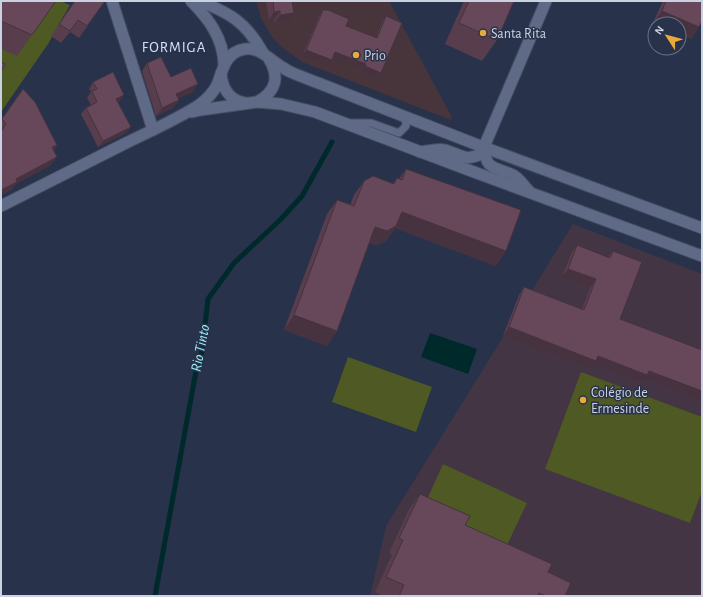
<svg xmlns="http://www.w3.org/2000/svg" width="703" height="597" viewBox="0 0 703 597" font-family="'Alegreya Sans',sans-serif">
<rect width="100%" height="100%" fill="#28324b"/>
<!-- commercial -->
<path fill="#48343b" d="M 256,1 L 389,1 L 452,117 L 451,120 L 302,62 L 284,49 L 272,37 L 261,18 Z"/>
<!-- education -->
<path fill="#433543" d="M 573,224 L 702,274 L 702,596 L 370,596 L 386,526 Z"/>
<!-- green -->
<path fill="#4e5924" d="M 1,1 L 60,1 L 70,5 L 48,44 L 1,112 Z
M 348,357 L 432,387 L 416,432 L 332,402 Z
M 581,372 L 702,417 L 702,491 L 690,523 L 545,469 Z
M 443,464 L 527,503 L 507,545 L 424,506 Z"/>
<!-- water -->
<path fill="#00292c" d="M 430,333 L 477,349 L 468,374 L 421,357 Z"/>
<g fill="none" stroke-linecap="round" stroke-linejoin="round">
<!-- stream -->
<path stroke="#00292c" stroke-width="5" d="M 155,596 L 196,371 L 202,351 L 208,299 L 234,263 L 280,220 L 302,196 L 332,142"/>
<defs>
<path id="service" d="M 352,123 L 371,123 L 399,133 L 406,126 L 405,116"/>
<path id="minor" d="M 112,1 L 153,130
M 485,147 C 484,170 496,167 513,175 C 519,178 524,186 529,191
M 420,152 C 428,151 438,148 445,150 C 460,154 465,162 481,154 L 546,1"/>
<path id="tertiary" d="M 191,1 C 209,19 223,38 224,64
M 200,1 C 231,14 246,22 263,53"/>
<path id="secondary" d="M 221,73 C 222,88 229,100 245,103
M 257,102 C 276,92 280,77 269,59
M 192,112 L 201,110 L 257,102 L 281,104 L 315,112 L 474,172 L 702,256
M 1,206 C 43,185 84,164 126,143 C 150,131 176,120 199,105 C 206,100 213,93 217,85 C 223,70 225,52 245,49 C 260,47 270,60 282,67 C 286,70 290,72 295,74 L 483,147 L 702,228"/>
</defs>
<!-- service casing -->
<use href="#service" stroke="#454d62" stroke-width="9"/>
<!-- minor casing -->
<use href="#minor" stroke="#454d62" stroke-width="13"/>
<!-- tertiary casing -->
<use href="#tertiary" stroke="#454d62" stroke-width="13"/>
<!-- secondary casing -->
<use href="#secondary" stroke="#454d62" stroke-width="13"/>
<!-- service -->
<use href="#service" stroke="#5f6a87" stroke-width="7"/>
<!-- minor -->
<use href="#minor" stroke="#5f6a87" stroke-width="11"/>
<!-- tertiary -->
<use href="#tertiary" stroke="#5f6a87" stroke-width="11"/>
<!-- secondary -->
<use href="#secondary" stroke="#5f6a87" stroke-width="11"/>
</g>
<!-- wall -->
<path fill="#583e4d" d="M 1,1 L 43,19 L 17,56 L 1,49 Z
M 75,1 L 105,1 L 79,38 L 70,32 L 61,43 L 51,36 Z
M 266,1 L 292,1 L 288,22 L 274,23 L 274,20 L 269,20 Z
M 464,1 L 514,1 L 497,40 L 482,61 L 445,44 Z
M 663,1 L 702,1 L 699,27 L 691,39 L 679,34 L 679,24 L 656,24 L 653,23 Z
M 323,10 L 346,26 L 376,38 L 382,22 L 386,16 L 381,73 L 377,79 L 361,72 L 362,70 L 333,58 L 328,66 L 302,56 L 319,16 Z
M 147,63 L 193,92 L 178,98 L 179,100 L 173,108 L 156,116 L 142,71 Z
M 93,82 L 120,101 L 118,102 L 131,127 L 126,133 L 98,147 L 81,114 L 86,108 L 91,105 L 87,98 L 91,92 L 89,89 Z
M 23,89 L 57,145 L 54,150 L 51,165 L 16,184 L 11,190 L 1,195 L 1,120 Z
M 406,169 L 496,266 L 395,228 L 386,241 L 376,245 L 369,243 L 337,331 L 327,346 L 284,330 L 327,214 L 337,200 L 350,205 L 354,195 L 364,181 L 392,184 L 397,178 L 399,179 Z
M 577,245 L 608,257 L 613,251 L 620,319 L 700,350 L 702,344 L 702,401 L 644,379 L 642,383 L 593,364 L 590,369 L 503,336 L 519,295 L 524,287 L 582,309 L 590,288 L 562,277 L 571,254 Z
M 420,494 L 465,525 L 548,572 L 565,596 L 383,596 L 375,592 L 392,555 L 389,553 L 409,509 Z"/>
<!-- shaded-wall -->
<path fill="#47323f" d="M 280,11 L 274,20 L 269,20 L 274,12 Z
M 662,11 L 699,27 L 691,39 L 679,34 L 679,24 L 656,24 L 653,23 Z
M 294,13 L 288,22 L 274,23 L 280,15 Z
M 306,50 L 332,60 L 328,66 L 302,56 Z
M 335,52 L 366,64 L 362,70 L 331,58 Z
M 365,66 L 381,73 L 377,79 L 361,72 Z
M 198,84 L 193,92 L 170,102 L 176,94 Z
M 124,95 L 120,101 L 112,105 L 116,99 Z
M 179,100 L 173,108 L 156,116 L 162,108 Z
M 131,127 L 126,133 L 98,147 L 103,141 Z
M 57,145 L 52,153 L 52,147 Z
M 57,157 L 51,165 L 16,184 L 11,190 L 1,195 L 1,190 L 16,179 Z
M 402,212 L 506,251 L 496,266 L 395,228 L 386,241 L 376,245 L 365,241 L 375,227 Z
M 568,269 L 596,279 L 590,288 L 562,277 Z
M 294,315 L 337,331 L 327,346 L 284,330 Z
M 509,327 L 598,356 L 649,371 L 702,391 L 702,401 L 644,379 L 642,383 L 593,364 L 590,369 L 503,336 Z"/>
<!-- building -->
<path fill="#66485a" stroke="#47323f" d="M 1,1 L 56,1 L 32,35 L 1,21 Z
M 75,1 L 105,1 L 87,26 L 78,20 L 70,31 L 59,24 Z
M 273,1 L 292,1 L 294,13 L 280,15 L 280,11 L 274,12 Z
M 469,1 L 514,1 L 497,40 L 459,23 Z
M 666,1 L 702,1 L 702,21 L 699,27 L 662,11 Z
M 323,10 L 328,10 L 349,19 L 346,26 L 377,38 L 386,16 L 402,23 L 381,73 L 365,66 L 366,64 L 335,52 L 332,60 L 306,50 Z
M 161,57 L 171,77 L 191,68 L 198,84 L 176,94 L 179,100 L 162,108 L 147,63 Z
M 1,62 L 5,64 L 1,72 Z
M 113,72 L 124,95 L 116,99 L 131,127 L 103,141 L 86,108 L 97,102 L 92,91 L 97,89 L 93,82 Z
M 23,89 L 35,102 L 57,145 L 52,147 L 57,157 L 16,179 L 17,182 L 1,190 L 1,132 L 6,123 L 2,119 Z
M 406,169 L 521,210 L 506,251 L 402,212 L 396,226 L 387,231 L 375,227 L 337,331 L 294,315 L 337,200 L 354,206 L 364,181 L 373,176 L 394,184 L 397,178 L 402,180 Z
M 577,245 L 610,258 L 613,251 L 642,262 L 620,319 L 702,350 L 702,391 L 649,371 L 647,375 L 598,356 L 596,361 L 509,327 L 524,287 L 584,310 L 596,279 L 568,269 Z
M 420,494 L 470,516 L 465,525 L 552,564 L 548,572 L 571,583 L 565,596 L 546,596 L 539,593 L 537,596 L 399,596 L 404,585 L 386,577 L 403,540 L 399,538 Z"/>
<!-- markers -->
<g fill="#eaaa39" stroke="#28324b" stroke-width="1.5">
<circle cx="483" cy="33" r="4"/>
<circle cx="356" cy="55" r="4"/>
<circle cx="583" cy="400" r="4"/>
</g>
<g text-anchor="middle" stroke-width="3" stroke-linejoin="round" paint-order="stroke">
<!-- poi labels -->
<g font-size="14" fill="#cad1e1" stroke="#28324b" text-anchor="start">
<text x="491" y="38">Santa Rita</text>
<text x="364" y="60">Prio</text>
<text x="591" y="397">Colégio de<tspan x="591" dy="16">Ermesinde</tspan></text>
</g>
<!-- neighbourhood labels -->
<g font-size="15" letter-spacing="1" fill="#d5e0fa" stroke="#28324b">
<text x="174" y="52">FORMIGA</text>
</g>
<!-- water labels -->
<g font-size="15" font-style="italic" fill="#9af0f7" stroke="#28324b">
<text transform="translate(200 348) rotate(-79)" y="5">Rio Tinto</text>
</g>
</g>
<!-- border -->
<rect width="703" height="597" fill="none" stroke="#cad1e1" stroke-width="4"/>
<!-- north arrow -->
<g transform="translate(667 36) rotate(306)"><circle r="19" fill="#28324b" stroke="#697287"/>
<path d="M0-3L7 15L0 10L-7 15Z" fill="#eaaa39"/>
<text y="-6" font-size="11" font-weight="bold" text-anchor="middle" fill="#cad1e1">N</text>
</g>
</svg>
